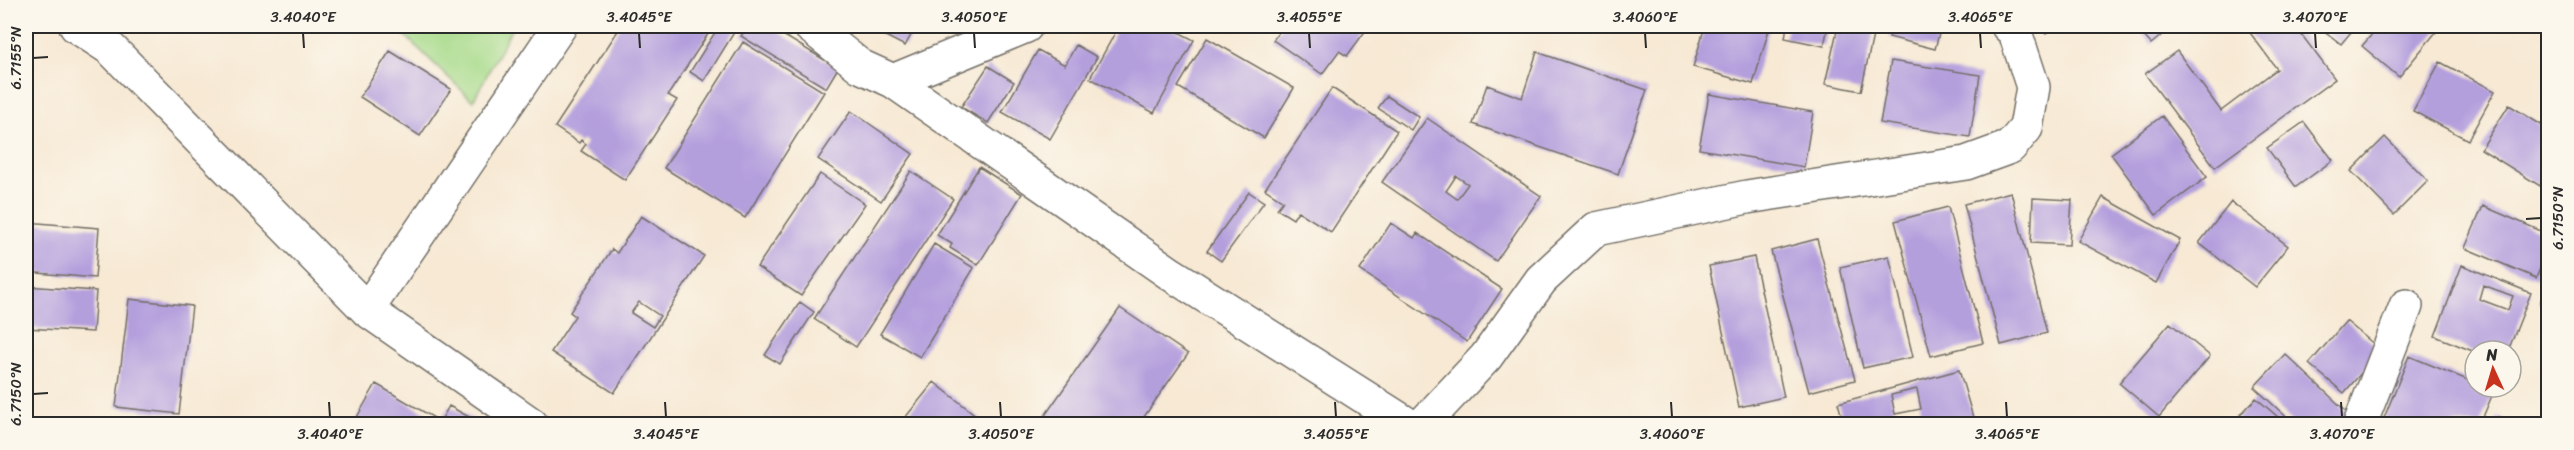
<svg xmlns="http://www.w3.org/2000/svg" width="2574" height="450" viewBox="0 0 2574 450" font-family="Sriracha,sans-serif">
<rect width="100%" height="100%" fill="#fbf7ec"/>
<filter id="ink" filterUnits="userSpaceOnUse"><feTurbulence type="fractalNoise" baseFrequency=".0167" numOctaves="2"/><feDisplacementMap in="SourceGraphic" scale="12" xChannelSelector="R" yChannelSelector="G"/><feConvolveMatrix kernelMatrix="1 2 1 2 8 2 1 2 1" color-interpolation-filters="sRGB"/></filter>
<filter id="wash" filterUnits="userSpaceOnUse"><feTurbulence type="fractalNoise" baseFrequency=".008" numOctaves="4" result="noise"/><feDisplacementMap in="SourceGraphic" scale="24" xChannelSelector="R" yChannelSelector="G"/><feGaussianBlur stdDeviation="1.35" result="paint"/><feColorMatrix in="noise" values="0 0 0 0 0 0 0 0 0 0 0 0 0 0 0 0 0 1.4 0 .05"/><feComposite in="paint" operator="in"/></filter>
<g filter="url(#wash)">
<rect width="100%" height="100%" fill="#f7e9d4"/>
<!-- green -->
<path fill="#a6da89" stroke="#68825a" stroke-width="1.5" d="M 395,26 L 513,26 L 473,101 Z"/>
<g id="blocks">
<!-- building -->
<path fill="#b49fdd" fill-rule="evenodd" d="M 207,26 L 219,26 L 215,31 Z
M 621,26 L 702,26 L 710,31 L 668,95 L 677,100 L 625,180 L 581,151 L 586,144 L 581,140 L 579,143 L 555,127 Z
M 719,26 L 738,26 L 704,81 L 690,72 Z
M 748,26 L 768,26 L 838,68 L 826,88 L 741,36 Z
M 866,26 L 916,26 L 905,46 Z
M 1119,26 L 1167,26 L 1194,40 L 1154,113 L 1090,78 Z
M 1283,26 L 1369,26 L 1347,56 L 1339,51 L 1322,74 L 1273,40 Z
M 1705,26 L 1770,26 L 1753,84 L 1693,67 Z
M 1787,26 L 1828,26 L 1824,46 L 1785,38 Z
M 1838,26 L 1875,26 L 1861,91 L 1825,84 Z
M 1892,26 L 1941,26 L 1935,49 L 1889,37 Z
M 2037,26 L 2054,26 L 2046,34 Z
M 2135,26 L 2173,26 L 2151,44 Z
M 2245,26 L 2295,26 L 2335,79 L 2215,167 L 2145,74 L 2177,51 L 2221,111 L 2277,69 Z
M 2318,26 L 2356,26 L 2341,44 Z
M 2379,26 L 2441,26 L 2399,77 L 2362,46 Z
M 1207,38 L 1294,88 L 1264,138 L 1178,87 Z
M 743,42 L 824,92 L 745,218 L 664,168 Z
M 1076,45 L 1097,57 L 1050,139 L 1002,112 L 1038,50 L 1065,65 Z
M 390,51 L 451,89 L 420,136 L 360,97 Z
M 1537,52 L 1647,90 L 1618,174 L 1473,124 L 1487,85 L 1522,98 Z
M 1891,61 L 1980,75 L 1970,137 L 1880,123 Z
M 2440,62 L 2495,91 L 2468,140 L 2413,111 Z
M 988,66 L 1014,82 L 988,123 L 961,107 Z
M 1332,88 L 1397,131 L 1331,232 L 1298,211 L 1293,219 L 1277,209 L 1283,201 L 1265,189 Z
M 1709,94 L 1813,112 L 1804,167 L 1699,149 Z
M 1387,96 L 1419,117 L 1411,130 L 1378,108 Z
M 2509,105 L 2548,129 L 2548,172 L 2540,186 L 2481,149 Z
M 851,111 L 913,154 L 881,201 L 818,159 Z
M 2162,116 L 2207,177 L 2156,215 L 2111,154 Z
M 1427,118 L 1541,196 L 1496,261 L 1382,182 ZM 1456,176 L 1468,184 L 1457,199 L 1446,191 Z
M 2304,122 L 2333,160 L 2296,187 L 2267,148 Z
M 2385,137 L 2428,181 L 2394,215 L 2351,171 Z
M 979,167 L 1022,194 L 978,265 L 950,248 L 952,244 L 937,235 Z
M 911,171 L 953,199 L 856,347 L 814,319 Z
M 820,174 L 865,204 L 801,296 L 757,267 Z
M 1249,192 L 1264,202 L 1221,261 L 1207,251 Z
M 2011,192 L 2047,333 L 2001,345 L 1964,204 Z
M 2103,197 L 2180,240 L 2156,283 L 2078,241 Z
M 2033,198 L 2072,200 L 2069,245 L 2031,243 Z
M 2231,202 L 2288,246 L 2255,287 L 2199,243 Z
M 2483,206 L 2548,234 L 2548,250 L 2536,278 L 2465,248 Z
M 1948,207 L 1983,343 L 1931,356 L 1895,221 Z
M 641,216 L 704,256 L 614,393 L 551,352 L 575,316 L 570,312 L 612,249 L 617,253 ZM 639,302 L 660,316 L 653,327 L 631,313 Z
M 26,222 L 99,228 L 95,278 L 26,272 Z
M 1391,223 L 1414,238 L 1417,233 L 1502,289 L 1467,342 L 1360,270 Z
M 1817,239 L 1855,380 L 1809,392 L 1771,251 Z
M 934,244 L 974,268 L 920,357 L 880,334 Z
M 1889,256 L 1913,357 L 1863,368 L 1840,267 Z
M 1754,257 L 1784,397 L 1739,407 L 1709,266 Z
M 2462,265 L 2531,293 L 2508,351 L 2475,352 L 2435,336 ZM 2483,285 L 2513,296 L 2508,310 L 2479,299 Z
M 2548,279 L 2548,306 L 2540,303 Z
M 26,286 L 96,291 L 93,332 L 26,328 Z
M 129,299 L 192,306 L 179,414 L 116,407 Z
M 800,302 L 814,312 L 780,364 L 765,355 Z
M 1120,308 L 1188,354 L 1139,424 L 1039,424 Z
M 2346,321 L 2381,350 L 2344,393 L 2309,364 Z
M 2170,323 L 2210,356 L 2159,417 L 2119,383 Z
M 2285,354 L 2349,414 L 2339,424 L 2294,424 L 2254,387 Z
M 2409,356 L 2475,383 L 2475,387 L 2485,387 L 2494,391 L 2480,424 L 2382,423 Z
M 1959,370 L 1975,424 L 1844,424 L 1838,403 ZM 1917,389 L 1921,409 L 1895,414 L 1891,395 Z
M 934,382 L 987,424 L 900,424 Z
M 376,384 L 436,419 L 433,424 L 353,424 Z
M 2256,398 L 2286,424 L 2232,424 Z
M 449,406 L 482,424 L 439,424 Z
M 2498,417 L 2521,424 L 2495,424 Z"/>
</g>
</g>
<g filter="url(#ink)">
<use href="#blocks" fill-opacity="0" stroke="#726e66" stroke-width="1.5"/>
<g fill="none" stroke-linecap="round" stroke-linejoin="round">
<defs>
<path id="minor" d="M 76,26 L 111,49 L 367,310 L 531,424
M 810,26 L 860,66 L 893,81 L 1026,26
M 893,81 L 1171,274 L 1407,424
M 367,310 L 560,26
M 1423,424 L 1486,357 L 1541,280 L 1596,229 L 1747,197 L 1966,163 L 2010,147 L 2026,128 L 2033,87 L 2015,32 L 2008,26
M 2360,424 L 2406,306"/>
</defs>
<!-- minor casing -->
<use href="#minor" stroke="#726e66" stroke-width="36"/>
<!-- minor -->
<use href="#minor" stroke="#fff" stroke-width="33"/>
</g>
</g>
<!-- ticks -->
<path fill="none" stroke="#2b2b2b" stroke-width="2" d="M 303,33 L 304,48M 639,33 L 640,48M 974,33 L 975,48M 1309,33 L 1310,48M 1645,33 L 1646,48M 1980,33 L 1981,48M 2315,33 L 2316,48M 33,58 L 48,57M 2526,219 L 2541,218M 33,394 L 48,393M 329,402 L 330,417M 665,402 L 666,417M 1000,402 L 1001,417M 1335,402 L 1336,417M 1671,402 L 1672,417M 2006,402 L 2007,417M 2341,402 L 2342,417"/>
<!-- margin -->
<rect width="2574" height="450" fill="none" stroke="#fbf7ec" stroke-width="66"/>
<!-- north arrow -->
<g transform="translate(2493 369) rotate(356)"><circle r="28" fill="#fbf7ec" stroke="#a8a59f" stroke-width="1.5"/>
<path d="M0-4.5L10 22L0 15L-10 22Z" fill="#c8321e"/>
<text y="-9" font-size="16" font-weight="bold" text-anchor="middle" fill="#2b2b2b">N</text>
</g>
<rect x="33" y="33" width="2508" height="384" fill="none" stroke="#2b2b2b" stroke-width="2"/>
<g font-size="15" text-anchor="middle" fill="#2b2b2b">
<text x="303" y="22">3.4040°E</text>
<text x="639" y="22">3.4045°E</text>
<text x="974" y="22">3.4050°E</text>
<text x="1309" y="22">3.4055°E</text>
<text x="1645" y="22">3.4060°E</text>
<text x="1980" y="22">3.4065°E</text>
<text x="2315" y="22">3.4070°E</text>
<text transform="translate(16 58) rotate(-90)" y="5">6.7155°N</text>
<text transform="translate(2558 218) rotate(-90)" y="5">6.7150°N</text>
<text transform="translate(16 394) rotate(-90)" y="5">6.7150°N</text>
<text x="330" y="439">3.4040°E</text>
<text x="666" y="439">3.4045°E</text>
<text x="1001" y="439">3.4050°E</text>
<text x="1336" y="439">3.4055°E</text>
<text x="1672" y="439">3.4060°E</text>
<text x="2007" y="439">3.4065°E</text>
<text x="2342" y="439">3.4070°E</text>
</g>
</svg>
